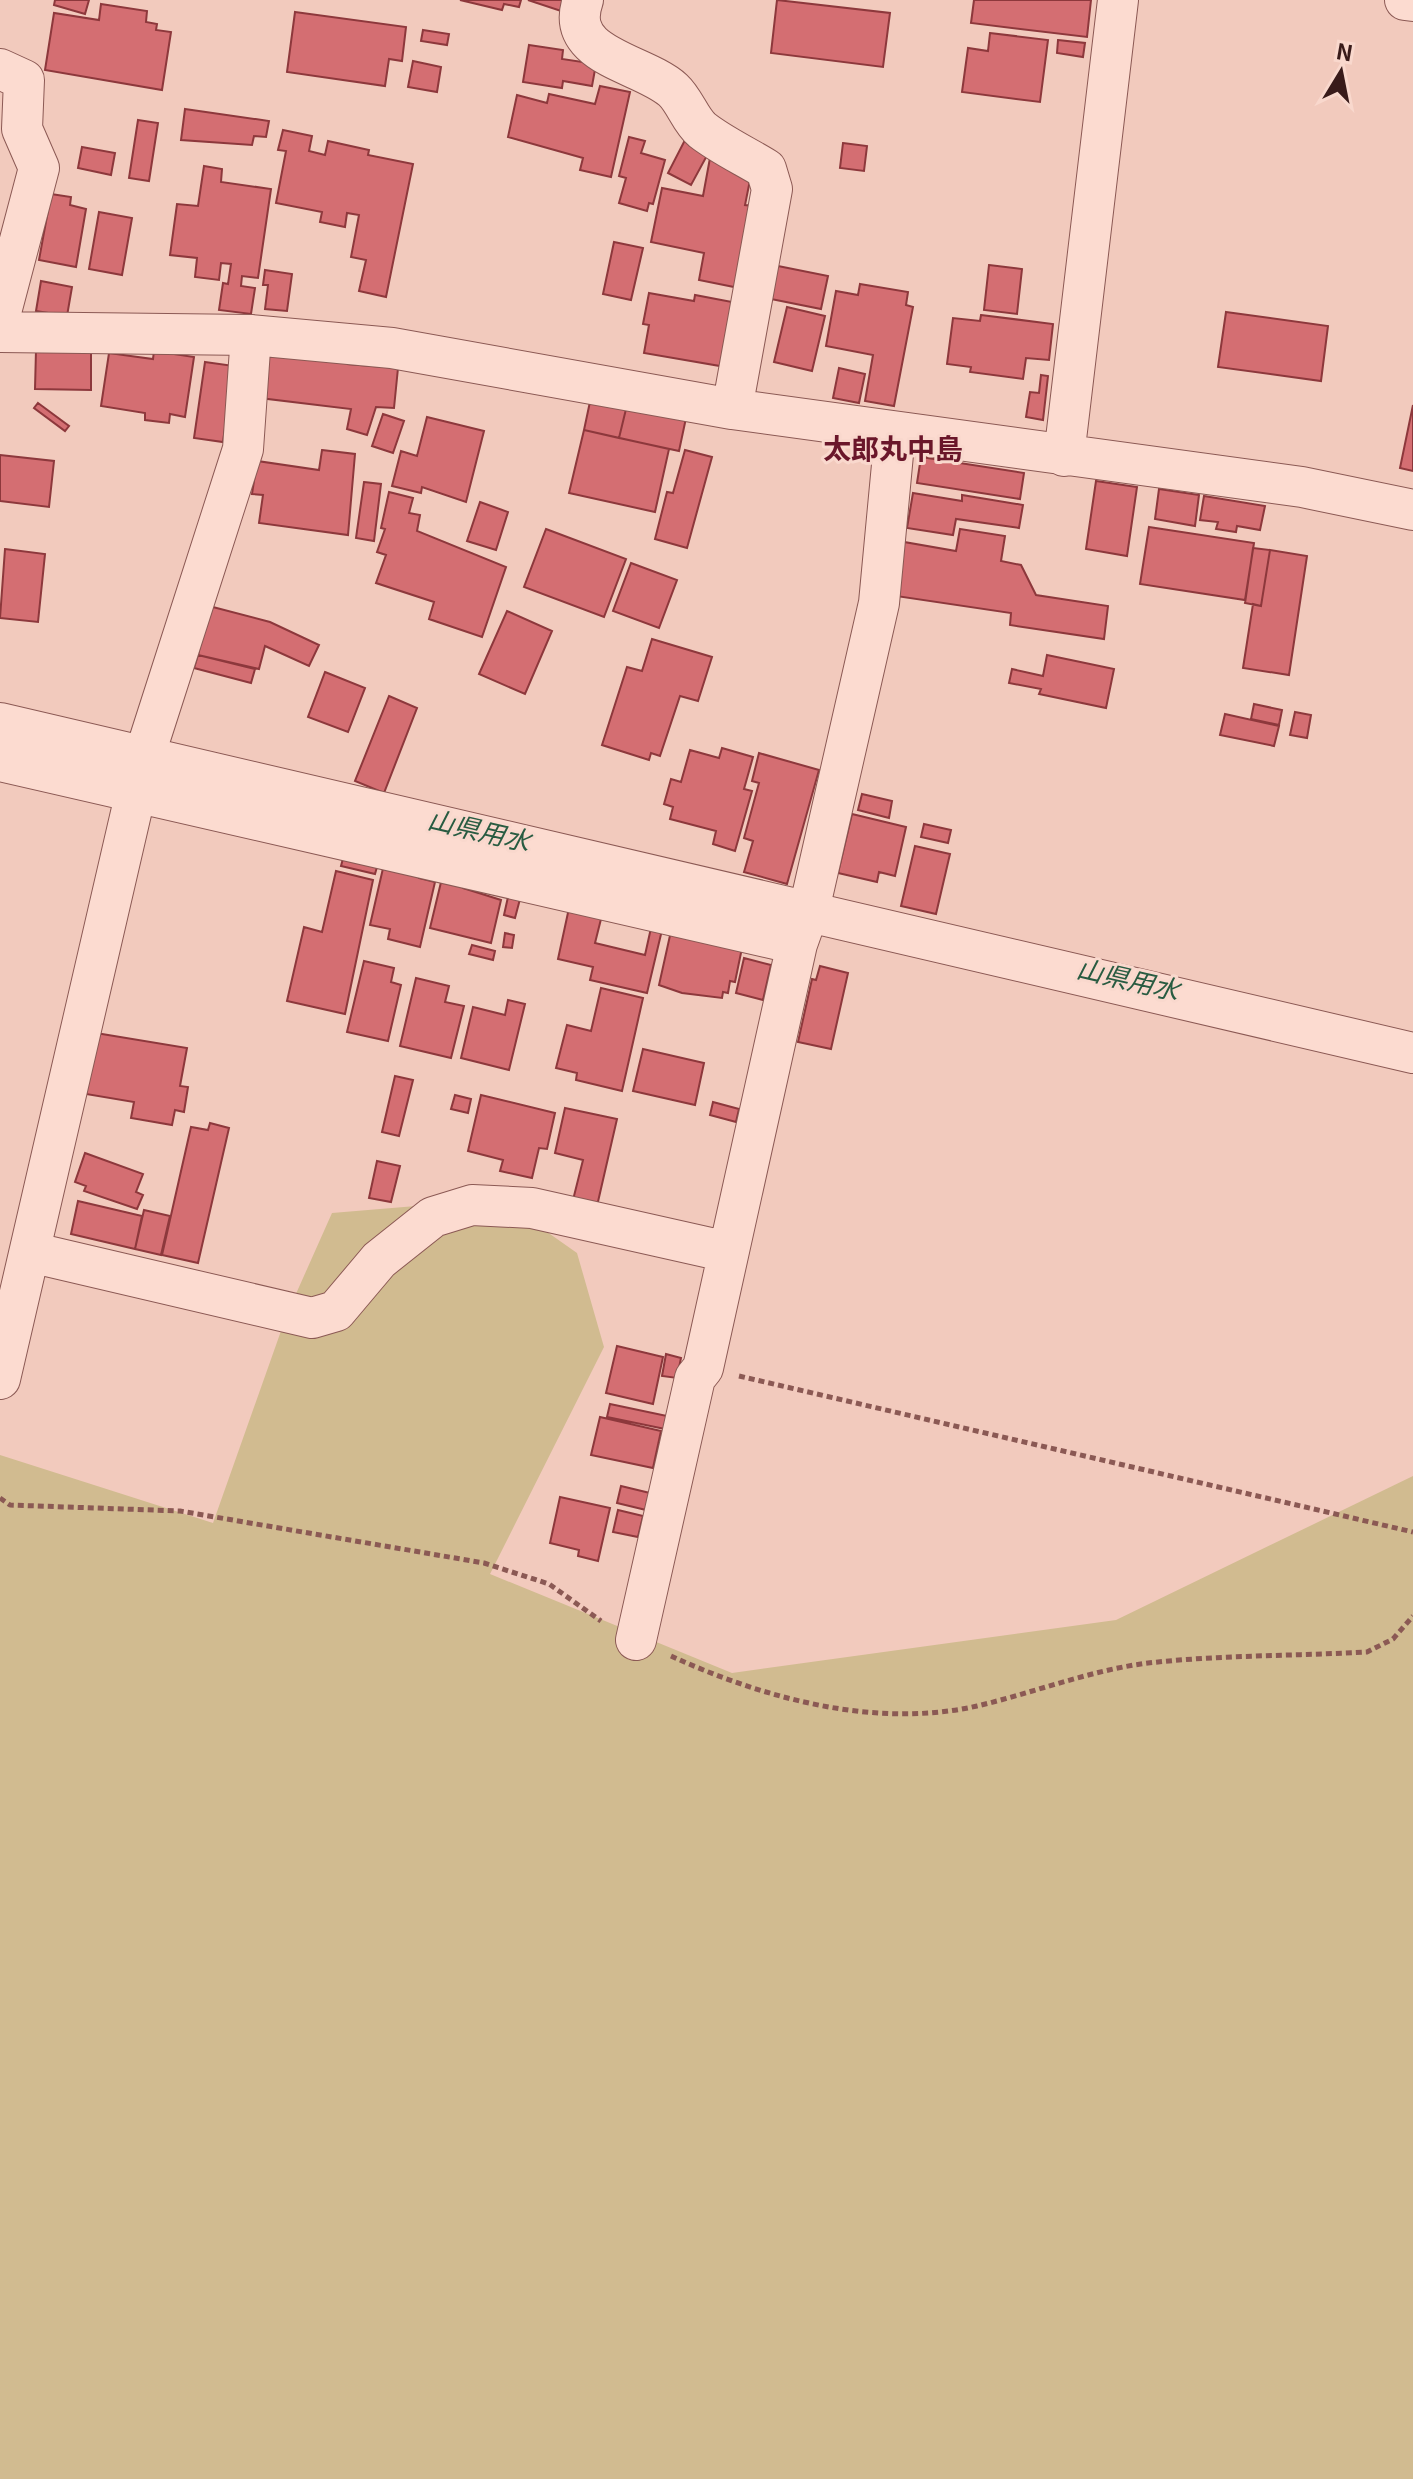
<svg xmlns="http://www.w3.org/2000/svg" width="1413" height="2479" viewBox="0 0 1413 2479" font-family="Georgia,'Noto Sans JP',serif">
<rect width="100%" height="100%" fill="#f2cabd"/>
<!-- green -->
<path fill="#d1bb90" d="M 500,1199 L 577,1253 L 604,1347 L 490,1574 L 732,1673 L 1116,1620 L 1413,1476 L 1413,2479 L 0,2479 L 0,1455 L 213,1523 L 287,1314 L 332,1213 Z"/>
<!-- building -->
<path fill="#d46e72" stroke="#8d383c" stroke-width="2" d="M 55,0 L 89,0 L 85,14 L 54,5 Z
M 460,0 L 521,0 L 519,7 L 504,4 L 502,10 Z
M 528,0 L 564,0 L 561,11 Z
M 777,0 L 890,13 L 883,67 L 771,53 Z
M 974,0 L 1091,0 L 1087,37 L 971,23 Z
M 101,4 L 147,11 L 146,22 L 157,24 L 156,30 L 171,32 L 162,90 L 45,70 L 54,13 L 99,20 Z
M 295,12 L 406,27 L 402,61 L 389,59 L 385,86 L 287,72 Z
M 423,30 L 449,34 L 447,45 L 421,41 Z
M 990,33 L 1048,40 L 1040,102 L 962,92 L 968,48 L 988,51 Z
M 1058,40 L 1085,43 L 1083,57 L 1057,53 Z
M 529,45 L 563,50 L 562,59 L 596,64 L 592,86 L 563,81 L 562,88 L 523,82 Z
M 413,61 L 441,67 L 437,92 L 408,87 Z
M 600,86 L 630,92 L 611,177 L 580,170 L 583,158 L 508,137 L 517,95 L 547,103 L 549,94 L 595,104 Z
M 185,109 L 269,121 L 266,137 L 254,136 L 252,145 L 181,140 Z
M 138,120 L 158,123 L 149,181 L 129,178 Z
M 283,130 L 312,136 L 309,151 L 325,155 L 328,141 L 369,150 L 368,155 L 413,164 L 386,297 L 359,291 L 366,260 L 351,257 L 359,215 L 347,213 L 345,227 L 320,222 L 322,212 L 276,203 L 286,151 L 278,150 Z
M 629,137 L 645,141 L 641,153 L 665,160 L 653,204 L 649,203 L 647,211 L 619,203 L 626,178 L 619,176 Z
M 686,138 L 710,150 L 691,185 L 668,173 Z
M 843,143 L 867,146 L 864,171 L 840,168 Z
M 82,147 L 115,153 L 111,175 L 78,168 Z
M 710,158 L 751,175 L 745,205 L 755,206 L 739,288 L 699,280 L 704,253 L 651,242 L 662,188 L 703,196 Z
M 204,166 L 222,169 L 221,182 L 271,189 L 258,278 L 242,276 L 241,286 L 255,288 L 251,314 L 219,310 L 223,283 L 228,284 L 231,264 L 221,263 L 219,280 L 195,277 L 197,258 L 170,255 L 177,204 L 198,206 Z
M 51,194 L 71,197 L 70,205 L 86,209 L 76,267 L 39,260 Z
M 99,212 L 132,218 L 122,275 L 89,269 Z
M 614,242 L 643,248 L 631,300 L 603,294 Z
M 773,265 L 828,276 L 821,309 L 766,298 Z
M 989,265 L 1022,269 L 1017,314 L 984,310 Z
M 265,270 L 292,274 L 287,311 L 265,309 L 268,285 L 263,285 Z
M 41,281 L 72,287 L 67,316 L 36,311 Z
M 860,284 L 908,292 L 906,305 L 913,307 L 894,406 L 865,401 L 873,355 L 826,346 L 836,291 L 858,295 Z
M 649,293 L 694,301 L 695,295 L 732,302 L 720,366 L 644,353 L 649,325 L 643,324 Z
M 787,307 L 825,316 L 812,371 L 774,362 Z
M 1226,312 L 1328,326 L 1321,381 L 1218,367 Z
M 981,315 L 1053,324 L 1049,360 L 1026,358 L 1023,379 L 970,372 L 971,367 L 947,364 L 953,318 L 980,321 Z
M 36,350 L 91,351 L 91,390 L 35,389 Z
M 154,351 L 194,357 L 185,417 L 170,414 L 169,423 L 145,420 L 145,413 L 101,406 L 109,353 L 153,359 Z
M 264,356 L 349,360 L 348,364 L 398,368 L 394,408 L 376,407 L 367,435 L 347,429 L 351,409 L 260,398 Z
M 205,362 L 234,366 L 223,442 L 194,438 Z
M 839,368 L 865,374 L 859,403 L 833,398 Z
M 1041,375 L 1048,376 L 1043,420 L 1026,417 L 1030,392 L 1039,393 Z
M 591,397 L 627,405 L 619,438 L 584,430 Z
M 38,403 L 69,426 L 65,431 L 34,408 Z
M 627,405 L 686,418 L 679,451 L 619,438 Z
M 1413,405 L 1413,471 L 1400,468 Z
M 383,414 L 404,421 L 393,453 L 372,446 Z
M 427,417 L 484,431 L 466,502 L 422,487 L 421,493 L 392,486 L 401,451 L 417,456 Z
M 584,430 L 669,449 L 655,512 L 569,493 Z
M 322,450 L 355,454 L 348,535 L 259,523 L 263,495 L 252,494 L 257,461 L 319,470 Z
M 685,450 L 712,457 L 687,548 L 655,539 L 667,492 L 673,493 Z
M 0,455 L 54,461 L 49,507 L 0,501 Z
M 921,457 L 1024,473 L 1020,499 L 917,483 Z
M 1096,481 L 1137,487 L 1127,556 L 1086,549 Z
M 364,482 L 381,484 L 374,541 L 356,538 Z
M 1159,489 L 1199,495 L 1195,526 L 1155,519 Z
M 389,492 L 413,498 L 409,513 L 420,515 L 417,531 L 506,567 L 482,637 L 429,619 L 434,602 L 376,583 L 386,555 L 377,552 L 385,529 L 381,528 Z
M 913,493 L 962,501 L 962,495 L 1023,505 L 1019,528 L 956,519 L 953,535 L 907,528 Z
M 1204,496 L 1265,506 L 1260,530 L 1237,526 L 1236,532 L 1216,529 L 1218,522 L 1200,520 Z
M 480,502 L 508,512 L 496,550 L 467,541 Z
M 1149,527 L 1254,543 L 1245,600 L 1140,584 Z
M 546,529 L 626,559 L 604,617 L 524,587 Z
M 960,529 L 1005,536 L 1001,561 L 1021,565 L 1036,595 L 1108,606 L 1104,639 L 1010,625 L 1011,613 L 896,596 L 904,542 L 956,551 Z
M 1253,548 L 1270,550 L 1261,606 L 1245,603 Z
M 5,549 L 45,554 L 38,622 L 0,618 Z
M 1270,550 L 1307,556 L 1289,675 L 1243,668 L 1253,604 L 1261,606 Z
M 631,563 L 677,580 L 659,628 L 613,611 Z
M 209,606 L 270,622 L 319,645 L 309,666 L 265,646 L 259,669 L 198,655 Z
M 507,611 L 552,631 L 525,694 L 479,674 Z
M 652,639 L 712,657 L 698,701 L 680,696 L 660,756 L 651,753 L 649,760 L 602,745 L 627,667 L 642,671 Z
M 198,655 L 255,669 L 251,683 L 194,668 Z
M 1047,655 L 1114,669 L 1106,708 L 1039,694 L 1041,689 L 1009,683 L 1012,669 L 1043,676 Z
M 325,672 L 365,688 L 348,732 L 308,717 Z
M 389,696 L 417,708 L 384,793 L 355,781 Z
M 1254,704 L 1282,710 L 1279,725 L 1251,719 Z
M 1295,712 L 1311,715 L 1307,738 L 1290,735 Z
M 1225,714 L 1279,726 L 1274,746 L 1220,735 Z
M 722,748 L 753,757 L 744,789 L 752,791 L 735,851 L 713,844 L 716,831 L 670,819 L 673,807 L 664,804 L 671,779 L 681,782 L 690,750 L 719,758 Z
M 759,753 L 819,770 L 787,884 L 744,872 L 753,841 L 744,838 L 759,783 L 752,781 Z
M 862,794 L 892,801 L 889,818 L 858,810 Z
M 852,814 L 906,827 L 895,876 L 879,872 L 877,882 L 838,873 Z
M 924,824 L 951,830 L 948,843 L 921,837 Z
M 915,846 L 950,854 L 936,914 L 901,906 Z
M 345,851 L 379,860 L 375,874 L 341,866 Z
M 384,864 L 420,873 L 419,878 L 435,882 L 420,947 L 388,939 L 390,929 L 370,925 Z
M 336,871 L 373,880 L 345,1014 L 287,1001 L 304,927 L 322,932 Z
M 442,878 L 464,883 L 463,888 L 501,900 L 491,943 L 430,928 Z
M 508,897 L 520,899 L 515,918 L 504,915 Z
M 569,908 L 602,915 L 595,943 L 645,955 L 651,928 L 662,930 L 647,993 L 590,980 L 593,967 L 558,959 Z
M 671,931 L 742,948 L 735,982 L 730,981 L 728,993 L 723,992 L 722,998 L 682,993 L 659,985 Z
M 505,933 L 514,935 L 512,948 L 503,947 Z
M 472,945 L 495,951 L 493,960 L 469,954 Z
M 744,958 L 771,965 L 763,1000 L 736,993 Z
M 364,961 L 394,968 L 391,982 L 401,985 L 388,1041 L 347,1032 Z
M 820,966 L 848,973 L 831,1049 L 798,1042 L 812,979 L 816,980 Z
M 416,978 L 449,986 L 445,1002 L 464,1006 L 451,1058 L 400,1046 Z
M 601,988 L 643,998 L 622,1091 L 576,1080 L 577,1073 L 556,1068 L 567,1025 L 591,1031 Z
M 508,1000 L 525,1004 L 509,1070 L 461,1058 L 473,1007 L 505,1015 Z
M 96,1033 L 187,1048 L 180,1086 L 188,1087 L 184,1112 L 175,1110 L 172,1125 L 131,1118 L 134,1102 L 86,1094 Z
M 643,1049 L 704,1063 L 695,1105 L 633,1091 Z
M 395,1076 L 413,1080 L 399,1136 L 382,1132 Z
M 455,1095 L 471,1099 L 468,1113 L 451,1109 Z
M 481,1095 L 555,1113 L 547,1149 L 539,1148 L 532,1178 L 500,1171 L 503,1160 L 468,1151 Z
M 713,1102 L 739,1109 L 736,1122 L 710,1115 Z
M 565,1108 L 617,1119 L 597,1206 L 573,1200 L 583,1160 L 555,1153 Z
M 210,1123 L 229,1128 L 198,1263 L 162,1255 L 191,1127 L 208,1130 Z
M 85,1153 L 143,1174 L 136,1192 L 143,1195 L 137,1209 L 84,1191 L 86,1186 L 75,1182 Z
M 377,1161 L 400,1166 L 391,1202 L 369,1198 Z
M 78,1201 L 142,1216 L 135,1249 L 71,1234 Z
M 144,1210 L 170,1216 L 161,1255 L 135,1249 Z
M 617,1346 L 663,1357 L 653,1404 L 606,1393 Z
M 666,1354 L 681,1358 L 677,1378 L 662,1376 Z
M 610,1404 L 667,1416 L 665,1429 L 607,1417 Z
M 600,1417 L 661,1431 L 653,1468 L 591,1455 Z
M 621,1486 L 650,1493 L 646,1510 L 617,1503 Z
M 560,1497 L 610,1508 L 598,1561 L 578,1556 L 579,1550 L 550,1543 Z
M 618,1510 L 643,1516 L 638,1537 L 613,1532 Z"/>
<g fill="none" stroke-linecap="round" stroke-linejoin="round">
<defs>
<path id="street" d="M 583,0 C 563,57 642,62 673,90 C 685,101 690,120 702,130 C 721,145 745,156 766,169 L 772,189 L 732,409
M 1405,0 L 1413,1
M 0,69 L 24,80 L 22,129 L 39,168 L 0,316
M 0,332 L 251,335 L 392,348 L 732,409 L 1302,487 L 1413,510
M 1064,456 L 1118,0
M 0,723 L 1413,1053
M 0,761 L 797,944
M 30,1252 L 312,1318 L 336,1311 L 379,1260 L 433,1217 L 472,1205 L 532,1208 L 728,1252
M 0,1379 L 144,757 L 243,449 L 251,335
M 636,1640 L 695,1378 L 703,1368 L 797,944 L 809,910 L 879,603 L 895,433"/>
</defs>
<!-- street casing -->
<use href="#street" stroke="#8b5954" stroke-width="42"/>
<!-- path -->
<path stroke="#8b5954" stroke-width="5" stroke-dasharray="6 4" stroke-linecap="butt" d="M 739,1376 L 1413,1532
M 0,1498 L 10,1505 L 180,1511 L 484,1563 L 549,1584 L 601,1621
M 671,1656 C 763,1698 875,1729 977,1706 C 1033,1693 1091,1670 1148,1663 C 1220,1655 1294,1656 1367,1652 L 1393,1639 L 1413,1616"/>
<!-- street -->
<use href="#street" stroke="#fcdbd0" stroke-width="40"/>
</g>
<g text-anchor="middle" stroke-width="6" stroke-linejoin="round" paint-order="stroke">
<!-- water labels -->
<g font-size="26" font-style="italic" fill="#285b41" stroke="#f9d8cd">
<text transform="translate(479 831) rotate(13)" y="9">山県用水</text>
<text transform="translate(1128 980) rotate(13)" y="9">山県用水</text>
</g>
<!-- quarter labels -->
<g font-size="28" font-weight="bold" fill="#6a162a" stroke="#f9d8cd">
<text x="893" y="459">太郎丸中島</text>
</g>
</g>
<!-- north arrow -->
<g transform="translate(1341 72) rotate(10)" stroke="#f9d8cd" stroke-width="6" paint-order="stroke">
<path d="M0-6L14 30L0 20L-14 30Z" fill="#391b1a"/>
<text y="-12" font-size="22" font-weight="bold" text-anchor="middle" fill="#391b1a">N</text>
</g>
</svg>
